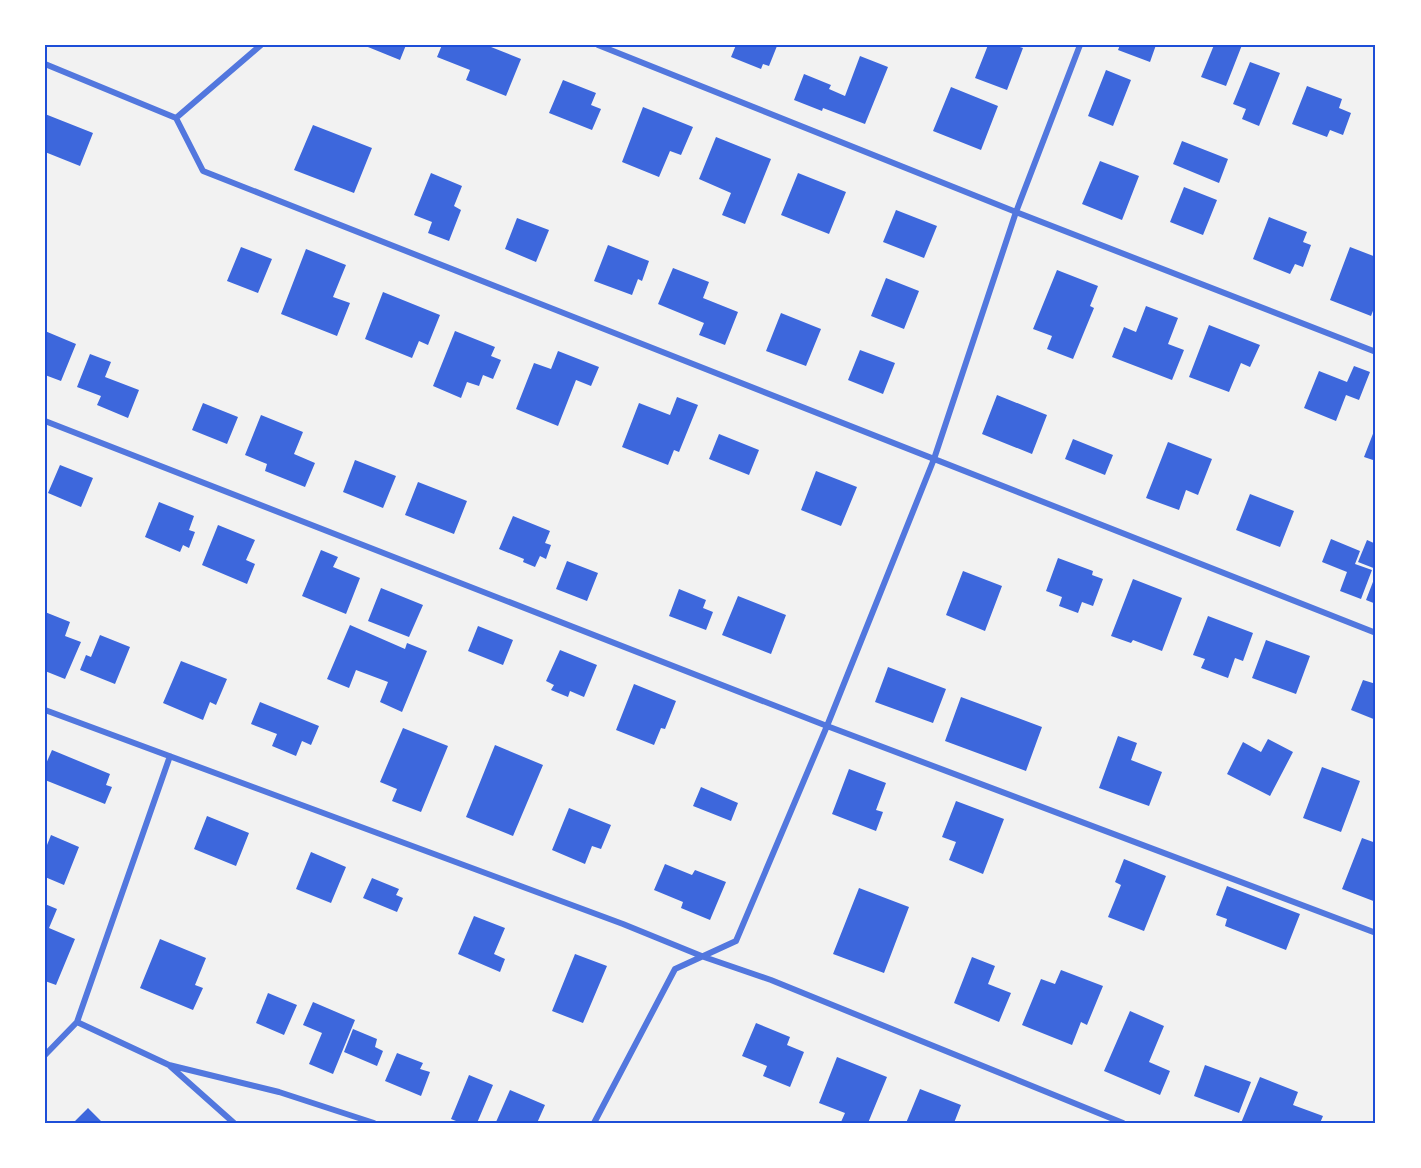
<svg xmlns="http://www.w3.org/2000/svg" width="1421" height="1168" viewBox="0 0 1421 1168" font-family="'Nunito Sans',sans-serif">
<rect width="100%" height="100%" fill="#f2f2f2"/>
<!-- building -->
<path fill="#3d67dc" d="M 363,45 L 406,45 L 400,60 Z
M 442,45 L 486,45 L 521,59 L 506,96 L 466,80 L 470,70 L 437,57 Z
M 736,45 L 775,45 L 777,46 L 769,66 L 763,64 L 761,69 L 731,57 Z
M 988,45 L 1014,45 L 1023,48 L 1007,90 L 975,78 Z
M 1120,45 L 1156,45 L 1150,62 L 1118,50 Z
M 1214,45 L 1242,45 L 1226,86 L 1201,77 Z
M 860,56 L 888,67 L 865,124 L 823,108 L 822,111 L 794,100 L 804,74 L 831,85 L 829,89 L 845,96 Z
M 1250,62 L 1280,73 L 1259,126 L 1242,119 L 1246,109 L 1233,104 Z
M 1106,70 L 1131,80 L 1113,126 L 1088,116 Z
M 563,80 L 596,93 L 591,105 L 601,109 L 592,130 L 549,113 Z
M 1307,86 L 1342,99 L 1339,108 L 1351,113 L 1343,135 L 1330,130 L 1327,137 L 1292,124 Z
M 951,87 L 998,106 L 981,150 L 933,131 Z
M 643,107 L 693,127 L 681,155 L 670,151 L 659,177 L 622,162 Z
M 45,114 L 93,133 L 80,166 L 45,152 Z
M 313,125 L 372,148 L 354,193 L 294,170 Z
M 716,137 L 771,159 L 745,224 L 722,215 L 731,193 L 699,179 Z
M 1182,141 L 1228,159 L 1219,183 L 1173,164 Z
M 1100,161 L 1139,176 L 1122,220 L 1082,204 Z
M 431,173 L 462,186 L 454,206 L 461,210 L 449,241 L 428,233 L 432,222 L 414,215 Z
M 798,173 L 846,192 L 829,234 L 781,215 Z
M 1184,187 L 1217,200 L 1203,235 L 1170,222 Z
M 896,210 L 937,226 L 924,258 L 883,242 Z
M 1269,217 L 1307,232 L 1303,242 L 1311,245 L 1303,267 L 1295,264 L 1290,274 L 1253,259 Z
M 517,218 L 549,230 L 536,262 L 505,249 Z
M 608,245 L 649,261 L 642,281 L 638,279 L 632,295 L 594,281 Z
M 241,247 L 272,259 L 258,293 L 227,281 Z
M 1350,247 L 1376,257 L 1376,303 L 1371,316 L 1330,300 Z
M 306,249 L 346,265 L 333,297 L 350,303 L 337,336 L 281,314 Z
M 673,268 L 709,282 L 703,298 L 738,312 L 725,345 L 699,335 L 704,323 L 658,304 Z
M 1057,270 L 1098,286 L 1090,306 L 1094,308 L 1073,359 L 1047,349 L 1052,336 L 1033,329 Z
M 886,278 L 919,291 L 904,329 L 871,316 Z
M 383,292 L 440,315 L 428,345 L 419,341 L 412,358 L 365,339 Z
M 1146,306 L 1178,318 L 1168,344 L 1184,350 L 1172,380 L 1112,357 L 1124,327 L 1136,332 Z
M 781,313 L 821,329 L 806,366 L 766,351 Z
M 1209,325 L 1260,345 L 1250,367 L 1241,363 L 1229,392 L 1189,377 Z
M 45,331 L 76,344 L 61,381 L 45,375 Z
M 455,331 L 495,347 L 491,356 L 501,360 L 493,379 L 483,375 L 479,386 L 467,382 L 461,398 L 433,386 Z
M 860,350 L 895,363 L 883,394 L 848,380 Z
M 558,351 L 599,367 L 591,386 L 576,380 L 558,426 L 516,409 L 534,363 L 551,369 Z
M 90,354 L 111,362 L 105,377 L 139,390 L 128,418 L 97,405 L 101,396 L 77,387 Z
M 1354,366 L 1370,372 L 1359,400 L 1346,395 L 1336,421 L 1304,408 L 1319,371 L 1347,382 Z
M 997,395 L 1047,415 L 1032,454 L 982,434 Z
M 677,397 L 698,405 L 679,452 L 674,450 L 668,465 L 622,447 L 639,403 L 670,415 Z
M 203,403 L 238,417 L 227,444 L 192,430 Z
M 261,415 L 303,432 L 294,454 L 315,463 L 305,487 L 265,471 L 267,464 L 245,455 Z
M 1376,426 L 1376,461 L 1364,457 Z
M 719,434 L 759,450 L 749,475 L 709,459 Z
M 1073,439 L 1113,455 L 1105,475 L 1065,459 Z
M 1168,442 L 1212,459 L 1198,495 L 1186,490 L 1179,510 L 1146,498 Z
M 355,460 L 396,476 L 383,508 L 343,492 Z
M 60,465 L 93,478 L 81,507 L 48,493 Z
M 816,471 L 857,487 L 841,526 L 801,510 Z
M 418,482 L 467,501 L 454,534 L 405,515 Z
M 1250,494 L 1294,511 L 1280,547 L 1236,530 Z
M 159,502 L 194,516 L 189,530 L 195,532 L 189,548 L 183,545 L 180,552 L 145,537 Z
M 513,516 L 550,531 L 545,543 L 551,545 L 546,559 L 540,556 L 535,567 L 523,562 L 524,559 L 499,549 Z
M 218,525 L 255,540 L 246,560 L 255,564 L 247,584 L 202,565 Z
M 1331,539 L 1360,551 L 1355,564 L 1372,570 L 1361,599 L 1340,591 L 1347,572 L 1322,562 Z
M 1367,540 L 1376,544 L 1376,569 L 1358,562 Z
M 321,550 L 338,557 L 333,567 L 360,578 L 346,614 L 302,596 Z
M 1058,558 L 1093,571 L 1092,575 L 1103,579 L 1093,606 L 1082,602 L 1078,613 L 1059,606 L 1062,597 L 1046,591 Z
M 567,561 L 598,573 L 587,601 L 556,589 Z
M 963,571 L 1002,586 L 985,631 L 946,615 Z
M 1376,574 L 1376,604 L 1366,600 Z
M 1133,579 L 1182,598 L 1162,651 L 1133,640 L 1131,643 L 1111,636 Z
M 381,588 L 423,605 L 409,637 L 368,621 Z
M 679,589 L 706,600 L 703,608 L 713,612 L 706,630 L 669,616 Z
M 738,596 L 786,615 L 771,654 L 722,635 Z
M 45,612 L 70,622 L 65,636 L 81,642 L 65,679 L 45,671 Z
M 1208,616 L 1253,633 L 1243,661 L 1235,658 L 1228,678 L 1201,668 L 1205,659 L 1193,655 Z
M 350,625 L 405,649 L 407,643 L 427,651 L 402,712 L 380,702 L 388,682 L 356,670 L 349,688 L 327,679 Z
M 478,626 L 513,640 L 503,665 L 468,651 Z
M 100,635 L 130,647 L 115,684 L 80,670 L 86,655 L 91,657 Z
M 1266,640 L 1310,656 L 1296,694 L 1252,678 Z
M 560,650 L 597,665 L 584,697 L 570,691 L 568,697 L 551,690 L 554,685 L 546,681 Z
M 181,661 L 227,679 L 216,705 L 210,702 L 203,720 L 163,703 Z
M 888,667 L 946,689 L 933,723 L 875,702 Z
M 1363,680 L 1376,684 L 1376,720 L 1351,710 Z
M 634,684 L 676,701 L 665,729 L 661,728 L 654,745 L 616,730 Z
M 961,697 L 1042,727 L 1026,771 L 945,741 Z
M 260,702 L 319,726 L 311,745 L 302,741 L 296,756 L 272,746 L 277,734 L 251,724 Z
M 403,728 L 448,746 L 421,812 L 392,801 L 397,789 L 380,782 Z
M 1118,736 L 1137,743 L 1131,760 L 1162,772 L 1149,806 L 1099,788 Z
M 1268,739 L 1293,752 L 1270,796 L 1227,774 L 1243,742 L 1261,752 Z
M 495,745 L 543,765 L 513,836 L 466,817 Z
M 52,750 L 110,774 L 106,785 L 112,787 L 105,804 L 45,780 L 45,766 Z
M 1322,767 L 1360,781 L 1341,832 L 1303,818 Z
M 849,769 L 886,783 L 876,810 L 883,812 L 876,831 L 832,814 Z
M 701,787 L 738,803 L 731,821 L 693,806 Z
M 956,801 L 1004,819 L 983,874 L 949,860 L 956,842 L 942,837 Z
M 569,808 L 611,825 L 601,849 L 592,846 L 585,864 L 552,850 Z
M 207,816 L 249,833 L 236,866 L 194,849 Z
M 51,835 L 79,847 L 64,885 L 45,877 L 45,850 Z
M 1362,838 L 1376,843 L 1376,902 L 1342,889 Z
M 311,852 L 346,867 L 331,903 L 296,889 Z
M 1124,859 L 1166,876 L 1144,931 L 1108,917 L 1121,885 L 1115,882 Z
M 665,864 L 692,875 L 695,870 L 726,882 L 710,920 L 681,908 L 683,902 L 654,890 Z
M 372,878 L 399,889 L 396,895 L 403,898 L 397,912 L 363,898 Z
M 1227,886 L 1300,914 L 1286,950 L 1225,926 L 1227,919 L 1216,915 Z
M 859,888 L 909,907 L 884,973 L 833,954 Z
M 45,904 L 57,909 L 49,928 L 75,939 L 56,985 L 45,981 Z
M 474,916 L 505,928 L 494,954 L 505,959 L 500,972 L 458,954 Z
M 160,939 L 206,958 L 195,985 L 203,988 L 193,1010 L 140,988 Z
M 575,954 L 607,966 L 583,1023 L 552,1011 Z
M 972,957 L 995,966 L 988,984 L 1011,993 L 999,1022 L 954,1003 Z
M 1061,970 L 1103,986 L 1087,1025 L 1081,1022 L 1072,1045 L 1022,1025 L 1041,979 L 1055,984 Z
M 268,993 L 297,1005 L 284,1035 L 256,1023 Z
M 313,1002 L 355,1020 L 333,1074 L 309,1064 L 322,1033 L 303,1025 Z
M 1130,1011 L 1164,1026 L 1149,1062 L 1170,1071 L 1160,1095 L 1104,1071 Z
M 756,1023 L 790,1037 L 787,1045 L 804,1052 L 790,1087 L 763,1076 L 767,1066 L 742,1056 Z
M 353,1029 L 377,1039 L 375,1047 L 383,1051 L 377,1066 L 344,1052 Z
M 397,1053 L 423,1063 L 420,1069 L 430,1072 L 421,1096 L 385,1081 Z
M 837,1057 L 887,1077 L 868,1123 L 841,1122 L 845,1113 L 819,1103 Z
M 1205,1065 L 1251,1082 L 1239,1113 L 1194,1096 Z
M 469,1075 L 493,1085 L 477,1123 L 461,1123 L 451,1119 Z
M 1260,1077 L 1298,1092 L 1293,1105 L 1323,1116 L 1320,1123 L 1241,1123 Z
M 920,1089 L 961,1105 L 954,1123 L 906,1123 Z
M 510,1090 L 545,1105 L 537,1123 L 496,1122 Z
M 88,1108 L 103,1123 L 73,1123 Z"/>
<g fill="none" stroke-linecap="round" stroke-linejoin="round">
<!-- minor -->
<path stroke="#5277de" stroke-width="6" d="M 598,45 L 1016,212 L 1376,352
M 45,64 L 176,118 L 203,171 L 1376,633
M 176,118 L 261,45
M 45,421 L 827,726 L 1376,933
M 45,710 L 623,924 L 704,957 L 771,980 L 1123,1123
M 77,1022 L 169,1065 L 279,1092 L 374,1123
M 45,1055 L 77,1022 L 170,756
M 170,1066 L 234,1123
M 594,1123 L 675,969 L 736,941 L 827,726 L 934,459 L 1016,212 L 1080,45"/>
</g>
<!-- border -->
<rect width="1421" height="1168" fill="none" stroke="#ffffff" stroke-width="93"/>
<rect x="46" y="46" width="1328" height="1076" fill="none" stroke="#1d4ed8" stroke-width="2"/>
</svg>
